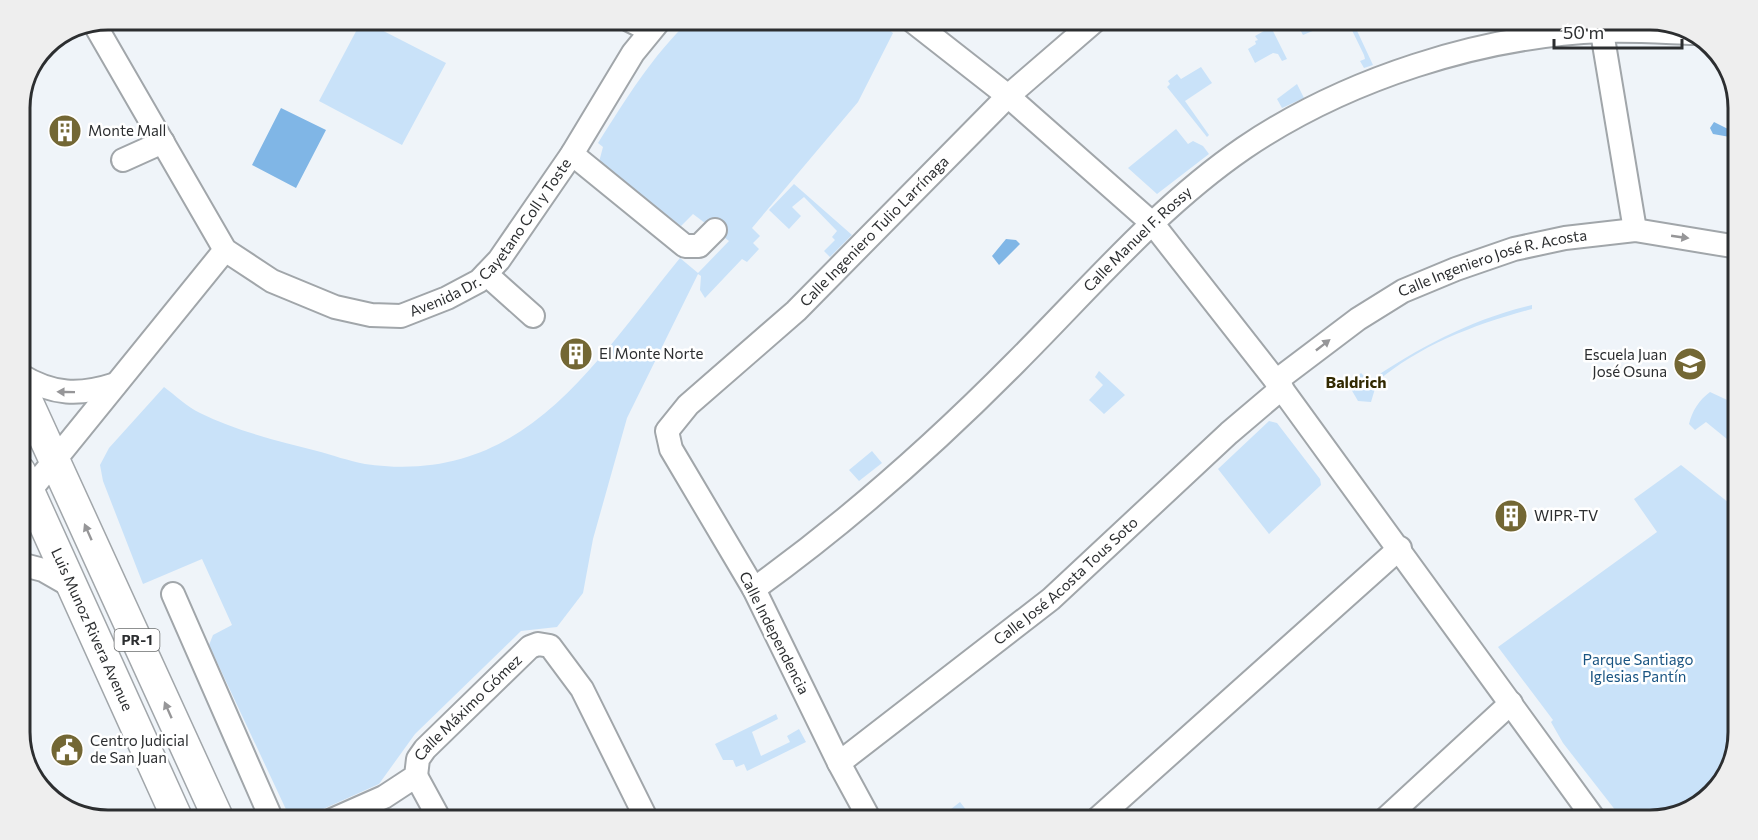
<svg xmlns="http://www.w3.org/2000/svg" width="1758" height="840" viewBox="0 0 1758 840" font-family="Commissioner,sans-serif">
<rect width="100%" height="100%" fill="#eff4f9"/>
<!-- green -->
<path fill="#c9e2f9" d="M 362,20 L 446,63 L 402,145 L 319,101 Z
M 690,20 L 887,20 L 891,22 L 887,28 L 893,33 L 858,102 L 752,228 L 760,236 L 753,243 L 759,249 L 747,262 L 742,259 L 705,298 L 700,290 L 701,276 L 698,274 L 627,418 L 593,539 L 583,593 L 557,627 L 521,631 L 415,734 L 379,784 L 303,818 L 290,818 L 209,645 L 213,635 L 232,625 L 202,559 L 143,584 L 103,481 L 100,465 L 109,448 L 164,387 C 175,395 187,407 200,413 C 236,431 278,441 317,451 C 332,455 349,461 365,464 C 524,487 593,364 680,258 L 698,273 L 729,241 L 693,214 L 681,226 L 599,162 L 603,147 L 598,143 C 626,99 652,56 690,20 Z
M 1295,20 L 1313,20 L 1311,21 L 1315,30 L 1303,35 Z
M 1347,20 L 1352,20 L 1373,65 L 1364,68 L 1360,61 L 1365,59 L 1364,55 Z
M 1271,27 L 1287,59 L 1282,61 L 1278,54 L 1273,53 L 1255,63 L 1248,49 L 1256,44 L 1255,41 L 1258,40 L 1255,36 Z
M 1201,67 L 1212,83 L 1185,101 L 1209,135 L 1207,137 L 1167,87 L 1170,84 L 1168,81 L 1177,74 L 1181,79 Z
M 1297,84 L 1304,98 L 1282,108 L 1277,99 Z
M 1176,129 L 1188,144 L 1193,141 L 1203,146 L 1209,154 L 1157,194 L 1128,168 Z
M 794,184 L 852,235 L 830,257 L 824,251 L 835,240 L 832,237 L 837,231 L 804,197 L 792,207 L 801,216 L 789,229 L 769,210 Z
M 1532,305 L 1532,309 C 1479,323 1419,345 1377,382 L 1371,402 L 1358,401 L 1351,389 L 1351,382 L 1361,373 L 1369,381 C 1420,347 1472,319 1532,305 Z
M 1099,371 L 1125,395 L 1104,414 L 1089,400 L 1103,385 L 1095,377 Z
M 1710,392 L 1738,405 L 1738,448 L 1706,422 L 1695,430 L 1689,424 C 1692,411 1699,400 1710,392 Z
M 1269,421 L 1277,423 L 1320,479 L 1321,485 L 1269,534 L 1218,469 Z
M 872,451 L 882,463 L 859,481 L 849,470 Z
M 1681,465 L 1738,510 L 1738,732 L 1730,771 L 1699,806 L 1650,820 L 1623,820 L 1563,743 L 1551,722 L 1553,720 L 1498,647 L 1657,532 L 1634,499 Z
M 776,714 L 778,719 L 752,732 L 761,756 L 790,742 L 787,736 L 799,729 L 806,742 L 747,771 L 744,764 L 736,767 L 733,760 L 723,760 L 715,744 Z
M 960,802 L 974,820 L 937,820 Z"/>
<!-- water -->
<path fill="#80b6e6" d="M 281,108 L 326,130 L 296,188 L 252,165 Z
M 1714,122 L 1730,130 L 1730,137 L 1713,134 L 1710,128 Z
M 1006,239 L 1016,240 L 1020,244 L 999,265 L 992,256 Z"/>
<g fill="none" stroke-linecap="round" stroke-linejoin="round">
<defs>
<g id="minor">
<path d="M 629,20 L 649,30"/>
<path d="M 911,20 L 1008,96 L 1153,224 L 1276,381 L 1595,820"/>
<path d="M 1600,20 L 1635,230"/>
<path id="s1" d="M 95,25 L 225,250 L 272,281 L 335,307 L 371,315 L 401,316 L 447,298 L 479,281 L 499,260 L 572,154 L 633,53 L 660,20"/>
<path d="M 572,154 L 685,246 L 699,246 L 715,230"/>
<path d="M 123,160 L 163,142"/>
<path d="M 486,274 L 533,316"/>
<path d="M 20,375 C 53,395 79,396 116,384"/>
<path id="s2" d="M 1276,381 L 1358,319 L 1403,291 L 1456,269 L 1514,249 L 1565,238 L 1635,230 L 1738,247"/>
<path d="M 20,503 L 225,250"/>
<path d="M 20,564 L 43,570 L 71,586"/>
<path id="s3" d="M 754,589 C 847,522 935,444 1016,362 C 1089,289 1158,207 1244,148 C 1346,79 1480,36 1603,31 C 1633,30 1664,32 1694,33"/>
<path d="M 173,594 L 272,820"/>
<path id="s4" d="M 839,763 L 1051,599 L 1229,433 L 1282,388"/>
<path d="M 416,776 L 440,820"/>
<path id="s5" d="M 332,820 L 384,797 L 416,776 L 418,759 L 425,749 L 530,647 L 538,644 L 550,646 L 582,689 L 647,820"/>
<path id="s6" d="M 870,820 L 839,763 L 754,589 L 671,449 L 667,431 L 688,405 L 796,311 L 1008,96 L 1096,20"/>
<path d="M 1096,820 L 1400,548"/>
<path d="M 1384,820 L 1511,703"/>
</g>
<g id="major">
<path d="M 20,385 L 219,820"/>
<path id="s7" d="M 20,471 L 178,820"/>
</g>
</defs>
<!-- minor casing -->
<use href="#minor" stroke="#a1a6aa" stroke-width="26"/>
<!-- major casing -->
<use href="#major" stroke="#a1a6aa" stroke-width="33"/>
<!-- minor -->
<use href="#minor" stroke="#fff" stroke-width="22"/>
<!-- major -->
<use href="#major" stroke="#fff" stroke-width="30"/>
</g>
<!-- one-way arrows -->
<defs><path id="oneway-solid" d="M-6-.8H1V-3.2L6.5 0L1 3.2V.8H-6Z" transform="scale(1.5)"/></defs>
<g fill="#969698">
<use href="#oneway-solid" transform="translate(1680 237) rotate(8)"/>
<use href="#oneway-solid" transform="translate(1323 345) rotate(-38)"/>
<use href="#oneway-solid" transform="translate(66 392) rotate(-179)"/>
<use href="#oneway-solid" transform="translate(88 532) rotate(-114)"/>
<use href="#oneway-solid" transform="translate(168 710) rotate(-114)"/>
</g>
<!-- icons -->
<defs>
<symbol id="building-disc" viewBox="-11 -11 22 22"><circle r="9.5" fill="#736734" stroke="#fff"/><path d="M-4-6H4V6H1V3H-1V6H-4ZM-2.5-4.3h1.7v1.8h-1.7ZM.8-4.3h1.7v1.8H.8ZM-2.5-1h1.7V.8h-1.7ZM.8-1h1.7V.8H.8Z" fill="#fff"/></symbol>
<symbol id="school-disc" viewBox="-11 -11 22 22"><circle r="9.5" fill="#736734" stroke="#fff"/><path d="M0-5L7-2L0 1L-7-2ZM-4 1L0 2.5L4 1V4Q0 6-4 4Z" fill="#fff"/></symbol>
<symbol id="civic-disc" viewBox="-11 -11 22 22"><circle r="9.5" fill="#736734" stroke="#fff"/><path d="M-.6-6.5H3V-4.5H.6V-3L4-1V1h2V6H-6V1h2V-1L-.6-3ZM-1.2 2.5V6h2.4V2.5Z" fill="#fff"/></symbol>
</defs>
<g fill-rule="evenodd">
<use href="#building-disc" x="46" y="112" width="38" height="38"/>
<use href="#building-disc" x="557" y="335" width="38" height="38"/>
<use href="#school-disc" x="1671" y="345" width="38" height="38"/>
<use href="#building-disc" x="1492" y="497" width="38" height="38"/>
<use href="#civic-disc" x="48" y="731" width="38" height="38"/>
</g>
<g text-anchor="middle" stroke-width="5" stroke-linejoin="round" paint-order="stroke">
<!-- shield labels -->
<rect fill="#fff" stroke="#6b6d6e" stroke-width="1.5" x="114.5" y="629" width="45" height="22" rx="4.5"/>
<g font-size="14" font-weight="bold" fill="#2c2e30">
<text x="137" y="645">PR-1</text>
</g>
<!-- poi labels -->
<g font-size="15" fill="#2c2e30" stroke="#fff" text-anchor="start">
<text x="88" y="136">Monte Mall</text>
<text x="599" y="359">El Monte Norte</text>
<text x="1667" y="360" text-anchor="end">Escuela Juan<tspan x="1667" dy="17">José Osuna</tspan></text>
<text x="1534" y="521">WIPR-TV</text>
<text x="90" y="746">Centro Judicial<tspan x="90" dy="17">de San Juan</tspan></text>
</g>
<!-- street labels -->
<g font-size="15" fill="#2c2e30" stroke="#fff">
<text dy="5" stroke="none"><textPath href="#s6" startOffset="728">Calle Ingeniero Tulio Larrínaga</textPath></text>
<text dy="5" stroke="none"><textPath href="#s1" startOffset="574">Avenida Dr. Cayetano Coll y Toste</textPath></text>
<text dy="5" stroke="none"><textPath href="#s3" startOffset="520">Calle Manuel F. Rossy</textPath></text>
<text dy="5" stroke="none"><textPath href="#s2" startOffset="250">Calle Ingeniero José R. Acosta</textPath></text>
<text dy="5" stroke="none"><textPath href="#s4" startOffset="291">Calle José Acosta Tous Soto</textPath></text>
<text dy="5" stroke="none"><textPath href="#s7" startOffset="174">Luis Munoz Rivera Avenue</textPath></text>
<text transform="translate(774 633) rotate(63)" y="5">Calle Independencia</text>
<text dy="5" stroke="none"><textPath href="#s5" startOffset="184">Calle Máximo Gómez</textPath></text>
</g>
<!-- park labels -->
<g font-size="15" fill="#195482" stroke="#fff">
<text x="1638" y="665">Parque Santiago<tspan x="1638" dy="17">Iglesias Pantín</tspan></text>
</g>
<!-- neighbourhood labels -->
<g font-size="16" font-weight="bold" fill="#322900" stroke="#fff">
<text x="1356" y="388">Baldrich</text>
</g>
</g>
<!-- crop -->
<path d="M0 0H1758V840H0ZM108 30H1650A78 78 0 0 1 1728 108V732A78 78 0 0 1 1650 810H108A78 78 0 0 1 30 732V108A78 78 0 0 1 108 30Z" fill="#eee" fill-rule="evenodd"/>
<path fill="none" stroke="#2c2e30" stroke-width="3" d="M108 30H1650A78 78 0 0 1 1728 108V732A78 78 0 0 1 1650 810H108A78 78 0 0 1 30 732V108A78 78 0 0 1 108 30Z"/>
<!-- scale -->
<path d="M1554 39v9h128v-9" fill="none" stroke="#2c2e30" stroke-width="3"/>
<text x="1563" y="39" font-size="18" fill="#2c2e30" stroke="#ffffff" stroke-width="4.5" paint-order="stroke">50 m</text>
</svg>
